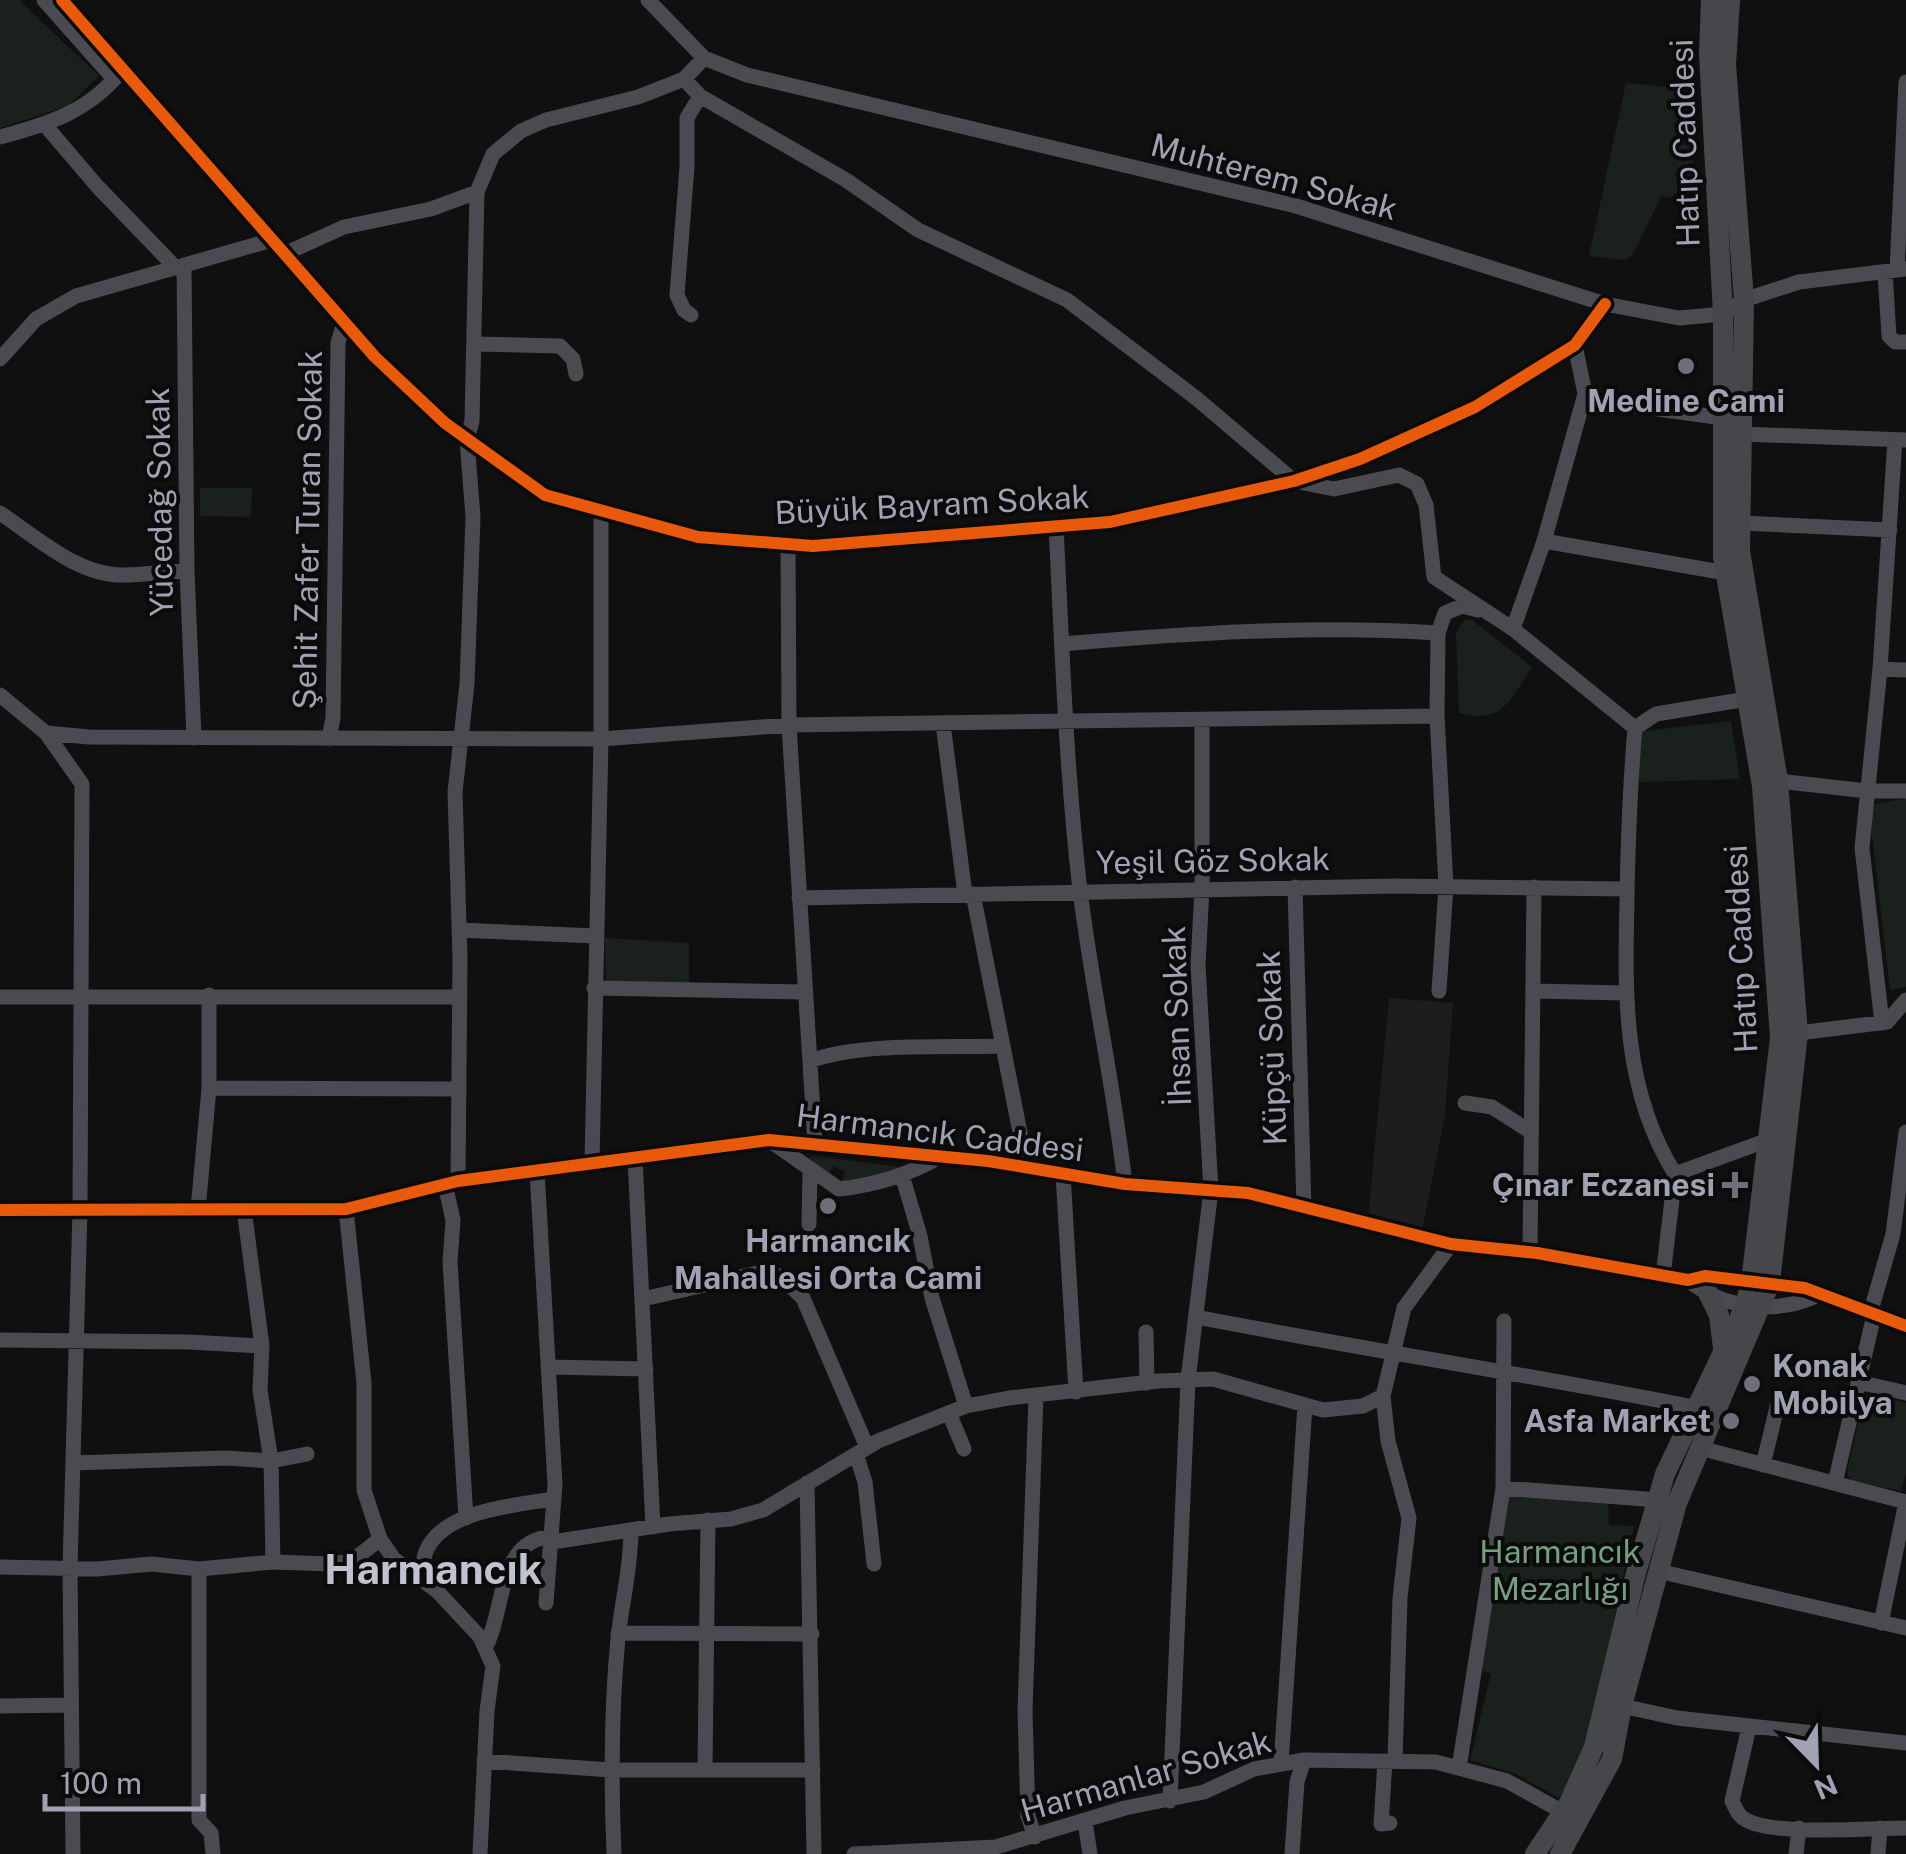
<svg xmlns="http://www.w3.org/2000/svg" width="1906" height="1854" viewBox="0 0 1906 1854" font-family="'Public Sans',sans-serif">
<rect width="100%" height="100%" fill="#101010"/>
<!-- built -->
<path fill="#1d1d1f" d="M 1389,998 L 1453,1003 L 1445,1115 L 1422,1231 L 1368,1218 Z"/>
<!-- green -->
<path fill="#1a211c" d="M 0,0 L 19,0 L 99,76 L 68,106 L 0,128 Z
M 1626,83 L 1690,89 L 1693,189 L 1682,187 L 1670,198 L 1661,196 L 1634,253 L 1626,260 L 1589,256 Z
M 200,488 L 252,488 L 251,517 L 200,516 Z
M 1465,619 L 1472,620 L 1532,667 C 1510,699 1504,725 1459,713 L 1456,632 Z
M 1731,721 L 1740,779 L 1639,782 L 1639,735 L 1645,731 Z
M 1906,798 L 1906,987 L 1890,990 L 1870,818 L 1875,804 Z
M 605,938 L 689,943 L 689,986 L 606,985 Z
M 813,1156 L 907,1168 L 856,1184 L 841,1183 L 845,1172 L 834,1166 L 828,1175 L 809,1158 Z
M 1871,1393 L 1906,1403 L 1906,1473 L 1901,1491 L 1851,1481 L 1847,1473 L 1864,1396 Z
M 1509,1494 L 1608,1501 L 1609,1525 L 1634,1526 L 1586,1751 L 1570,1791 L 1559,1798 L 1516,1774 L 1470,1760 L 1491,1674 L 1481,1670 Z"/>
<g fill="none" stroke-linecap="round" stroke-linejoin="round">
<!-- minor -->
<path stroke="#4a4a50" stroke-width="15" d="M 44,0 L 114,79
M 62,0 L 375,357 L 445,423 L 545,495 L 698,537 L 813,546 L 1110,522 L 1294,481 L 1360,459 L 1475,407 L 1575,345 L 1605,304
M 648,0 L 704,58 L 747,75 L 1296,206 L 1605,304 L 1679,318 L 1723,314 L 1744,300 L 1799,282 L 1906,269
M 684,79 L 700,96 L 846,180 L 918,230 L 1067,300 L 1196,398 L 1294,481 L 1334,489 L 1399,475 L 1417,484 L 1426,505 L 1434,577 L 1513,629 L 1635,728
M 45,125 L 97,186 L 176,268
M 0,137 C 49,124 90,111 122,70
M 284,254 L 344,227 L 431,209 L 477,192
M 184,265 L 187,571 L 194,738
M 1897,270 L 1906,82
M 1885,272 L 1889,336 L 1895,342 L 1906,342
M 691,315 L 684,310 L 677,295 L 687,167 L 687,118 L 700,96
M 474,344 L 560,346 L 573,359 L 576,374
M 0,359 L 36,319 L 76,296 L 272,240
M 1585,394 L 1622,404 L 1723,418
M 1742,434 L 1906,440
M 0,513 C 36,537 78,576 124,575 C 145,575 166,571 187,571
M 1741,523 L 1890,530
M 1056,526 C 1062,647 1066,770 1080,890 C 1092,989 1114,1085 1125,1184
M 1544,541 L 1726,573
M 788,544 L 789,725 L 815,1144
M 1513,629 L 1544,541 L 1585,394 L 1575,345
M 1062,644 C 1188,633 1312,625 1438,633
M 1880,669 L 1906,670
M 0,695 L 46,733 L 89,737 L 601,739 L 789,725 L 1437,716
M 943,724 L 965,894
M 46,733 L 82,784 L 80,1210 L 70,1567 L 73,1854
M 329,739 L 333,718 L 338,343 L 344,322
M 1778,781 L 1867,791 L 1906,791
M 1295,887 L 1304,1208
M 973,894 L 1027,1168
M 799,898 L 1394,886 L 1627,889
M 459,930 L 595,936
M 594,988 L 805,992
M 1439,991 L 1446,886 L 1437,716 L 1438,633 L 1445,613 L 1462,606 L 1478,610
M 1533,991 L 1625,993
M 0,997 L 460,997
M 1882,1023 L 1862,848 L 1880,669 L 1895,440
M 1798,1033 L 1887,1022 L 1906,1000
M 810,1061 C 862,1042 945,1048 1002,1046
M 209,1088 L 459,1089
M 1465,1103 L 1492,1107 L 1531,1132
M 769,1140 L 839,1189 C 876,1185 909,1175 941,1156
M 635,1158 L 653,1527
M 592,1163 L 601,739 L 601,513
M 537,1171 L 555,1484 L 546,1603
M 1063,1174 L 1076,1392
M 1675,1174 C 1622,1089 1625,994 1627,898 C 1628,841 1630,785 1635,728 L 1656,714 L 1747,699
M 902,1175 L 920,1236 L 932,1298 L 966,1406
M 458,1181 L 460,958 L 455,792 L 467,684 L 473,517 L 467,440 L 472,421 L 477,192 L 493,154 L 521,131 L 546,120 L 638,97 L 684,79 L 704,58
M 445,1184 L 453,1220 L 450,1262 L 466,1518
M 244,1209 L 262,1346 L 260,1390 L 271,1461 L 273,1562
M 346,1209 L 364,1383 L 364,1490 L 380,1539 L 394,1559 L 437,1591 L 480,1637 L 493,1666 L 487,1711 L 480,1854
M 0,1210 L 346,1209 L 458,1181 L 769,1140 L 988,1161 L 1125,1184 L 1248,1193 L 1451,1244 L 1537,1253 L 1688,1280 L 1705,1276 L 1805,1288 L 1906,1326
M 198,1210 L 209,1088 L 209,995
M 809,1224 L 810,1171
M 1530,1252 L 1534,887
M 1663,1276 L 1675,1174 L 1768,1140
M 1688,1280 C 1723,1309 1778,1315 1818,1295
M 643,1299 L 767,1271 L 781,1277 L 803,1298 L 867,1447
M 1870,1314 L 1893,1234 L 1906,1132
M 1196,1317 C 1363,1349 1531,1375 1698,1408
M 1146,1332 L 1147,1383
M 0,1340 L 189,1342 L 262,1346
M 548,1367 L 646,1369
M 1858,1382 L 1906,1393
M 949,1413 L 964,1449
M 1700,1448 L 1906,1502
M 856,1454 L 865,1482 L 874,1564
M 73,1463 L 226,1458 L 271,1461 L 307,1454
M 1763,1465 L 1779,1399
M 807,1483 L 814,1854
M 1835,1483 L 1874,1315
M 1503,1488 L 1658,1500
M 552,1542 L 669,1524 L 731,1519 L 763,1510 L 878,1441 L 966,1406 L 1009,1398 L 1158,1381 L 1213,1379 L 1323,1410 L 1363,1406 L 1383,1396
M 0,1567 L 98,1569 L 151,1564 L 199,1569 L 273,1562 L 330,1564 L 352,1561 L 380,1539
M 199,1569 L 199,1820 L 211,1833 L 213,1854
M 1658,1571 L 1906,1628
M 421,1579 C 422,1571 423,1562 425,1554 C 440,1510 516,1505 554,1499
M 1881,1623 L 1906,1502
M 618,1633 L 812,1634
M 485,1648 C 505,1613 497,1538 552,1537
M 0,1706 L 71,1705
M 1622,1706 L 1677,1718 L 1906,1743
M 1749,1727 L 1732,1801 C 1736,1809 1738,1816 1746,1820 C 1774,1836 1871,1828 1906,1828
M 484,1761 L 611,1770 L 813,1770
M 1385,1761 L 1381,1824 L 1390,1823
M 1395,1761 L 1400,1598 L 1409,1518 L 1388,1441 L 1383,1396 L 1404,1308 L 1451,1244
M 1281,1764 L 1305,1405
M 705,1768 L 708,1520
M 1459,1768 L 1503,1488 L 1504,1321
M 1170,1801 L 1188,1380 L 1211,1190 L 1198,965 L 1202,888 L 1202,720
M 1085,1822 L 1090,1854
M 1035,1837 L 1028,1816 L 1025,1711 L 1036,1396
M 614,1854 C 611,1782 611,1710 618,1638 C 622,1601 631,1568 631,1531
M 854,1854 L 996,1847 L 1125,1808 L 1204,1792 L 1254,1769 L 1304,1760 L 1436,1762 L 1507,1781 L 1563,1812
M 1292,1854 L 1297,1782 L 1304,1760
M 1796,1854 L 1799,1828
M 1878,1854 L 1880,1828"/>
<!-- major -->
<path stroke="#46474b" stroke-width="20" d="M 1708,1293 L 1719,1315 L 1723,1348
M 1535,1854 L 1569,1803 L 1594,1747 L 1636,1573 L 1665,1474 L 1745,1306 L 1751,1282 L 1780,1038 L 1762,786 L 1723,557 L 1723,314 L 1709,54 L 1711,0
M 1560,1854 L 1612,1759 L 1622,1706 L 1677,1503 L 1770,1283 L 1798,1033 L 1778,781 L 1740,551 L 1744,300 L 1726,64 L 1730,0"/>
<defs>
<path id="cycleway" d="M 62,0 L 375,357 L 445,423 L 545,495 L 698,537 L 813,546 L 1110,522 L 1294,481 L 1360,459 L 1475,407 L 1575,345 L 1605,304
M 0,1210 L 346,1209 L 458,1181 L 769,1140 L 988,1161 L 1125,1184 L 1248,1193 L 1451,1244 L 1537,1253 L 1688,1280 L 1705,1276 L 1805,1288 L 1906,1326"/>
</defs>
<!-- cycleway casing -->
<use href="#cycleway" stroke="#0b0b0c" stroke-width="19"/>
<!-- cycleway -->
<use href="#cycleway" stroke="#e8590c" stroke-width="12"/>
</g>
<!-- markers -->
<g fill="#6e6f7a" stroke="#0b0b0c" stroke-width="4">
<circle cx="1686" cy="366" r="10"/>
<path d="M1730 1170h10v10h10v10h-10v10h-10v-10h-10v-10h10z"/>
<circle cx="828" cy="1206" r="10"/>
<circle cx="1752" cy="1384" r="10"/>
<circle cx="1731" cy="1421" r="10"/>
</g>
<g text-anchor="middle" stroke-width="8" stroke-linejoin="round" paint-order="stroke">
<!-- street labels -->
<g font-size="32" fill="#a0a2b3" stroke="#0b0b0c">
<text transform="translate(1685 143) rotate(-92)" y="11">Hatıp Caddesi</text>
<text transform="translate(1274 177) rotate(15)" y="11">Muhterem Sokak</text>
<text transform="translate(160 502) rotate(-91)" y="11">Yücedağ Sokak</text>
<text transform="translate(932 505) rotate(-3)" y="11">Büyük Bayram Sokak</text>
<text transform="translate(308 530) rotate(-89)" y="11">Şehit Zafer Turan Sokak</text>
<text transform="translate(1213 861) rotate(-1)" y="11">Yeşil Göz Sokak</text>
<text transform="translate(1741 949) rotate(-93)" y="11">Hatıp Caddesi</text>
<text transform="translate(1177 1016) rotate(-92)" y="11">İhsan Sokak</text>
<text transform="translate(1272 1048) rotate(-92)" y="11">Küpçü Sokak</text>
<text transform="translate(940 1133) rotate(7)" y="11">Harmancık Caddesi</text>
<text transform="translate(1146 1776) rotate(-16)" y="11">Harmanlar Sokak</text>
</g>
<!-- poi labels -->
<g font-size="32" font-weight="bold" fill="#a0a2b3" stroke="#0b0b0c">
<text x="1686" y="412">Medine Cami</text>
<text x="1715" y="1196" text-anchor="end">Çınar Eczanesi</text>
<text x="828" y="1252">Harmancık<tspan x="828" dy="37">Mahallesi Orta Cami</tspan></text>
<text x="1772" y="1377" text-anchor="start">Konak<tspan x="1772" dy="37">Mobilya</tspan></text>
<text x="1711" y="1432" text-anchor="end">Asfa Market</text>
</g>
<!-- park labels -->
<g font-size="32" fill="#759f7f" stroke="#0b0b0c">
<text x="1560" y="1563">Harmancık<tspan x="1560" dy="37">Mezarlığı</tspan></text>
</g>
<!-- district labels -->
<g font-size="42" font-weight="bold" fill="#c1c2cf" stroke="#0b0b0c">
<text x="433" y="1584">Harmancık</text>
</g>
</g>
<!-- north arrow -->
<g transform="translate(1816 1764) rotate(157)" stroke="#0b0b0c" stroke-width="8" paint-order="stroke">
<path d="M0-8L18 38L0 25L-18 38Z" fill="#a0a2b3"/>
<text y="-15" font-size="28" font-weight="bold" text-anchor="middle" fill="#a0a2b3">N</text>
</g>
<!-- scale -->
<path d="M45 1794v15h158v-15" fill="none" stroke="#a0a2b3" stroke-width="5"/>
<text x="60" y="1794" font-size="30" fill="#a0a2b3" stroke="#0b0b0c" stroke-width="8" paint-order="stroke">100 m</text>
</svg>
